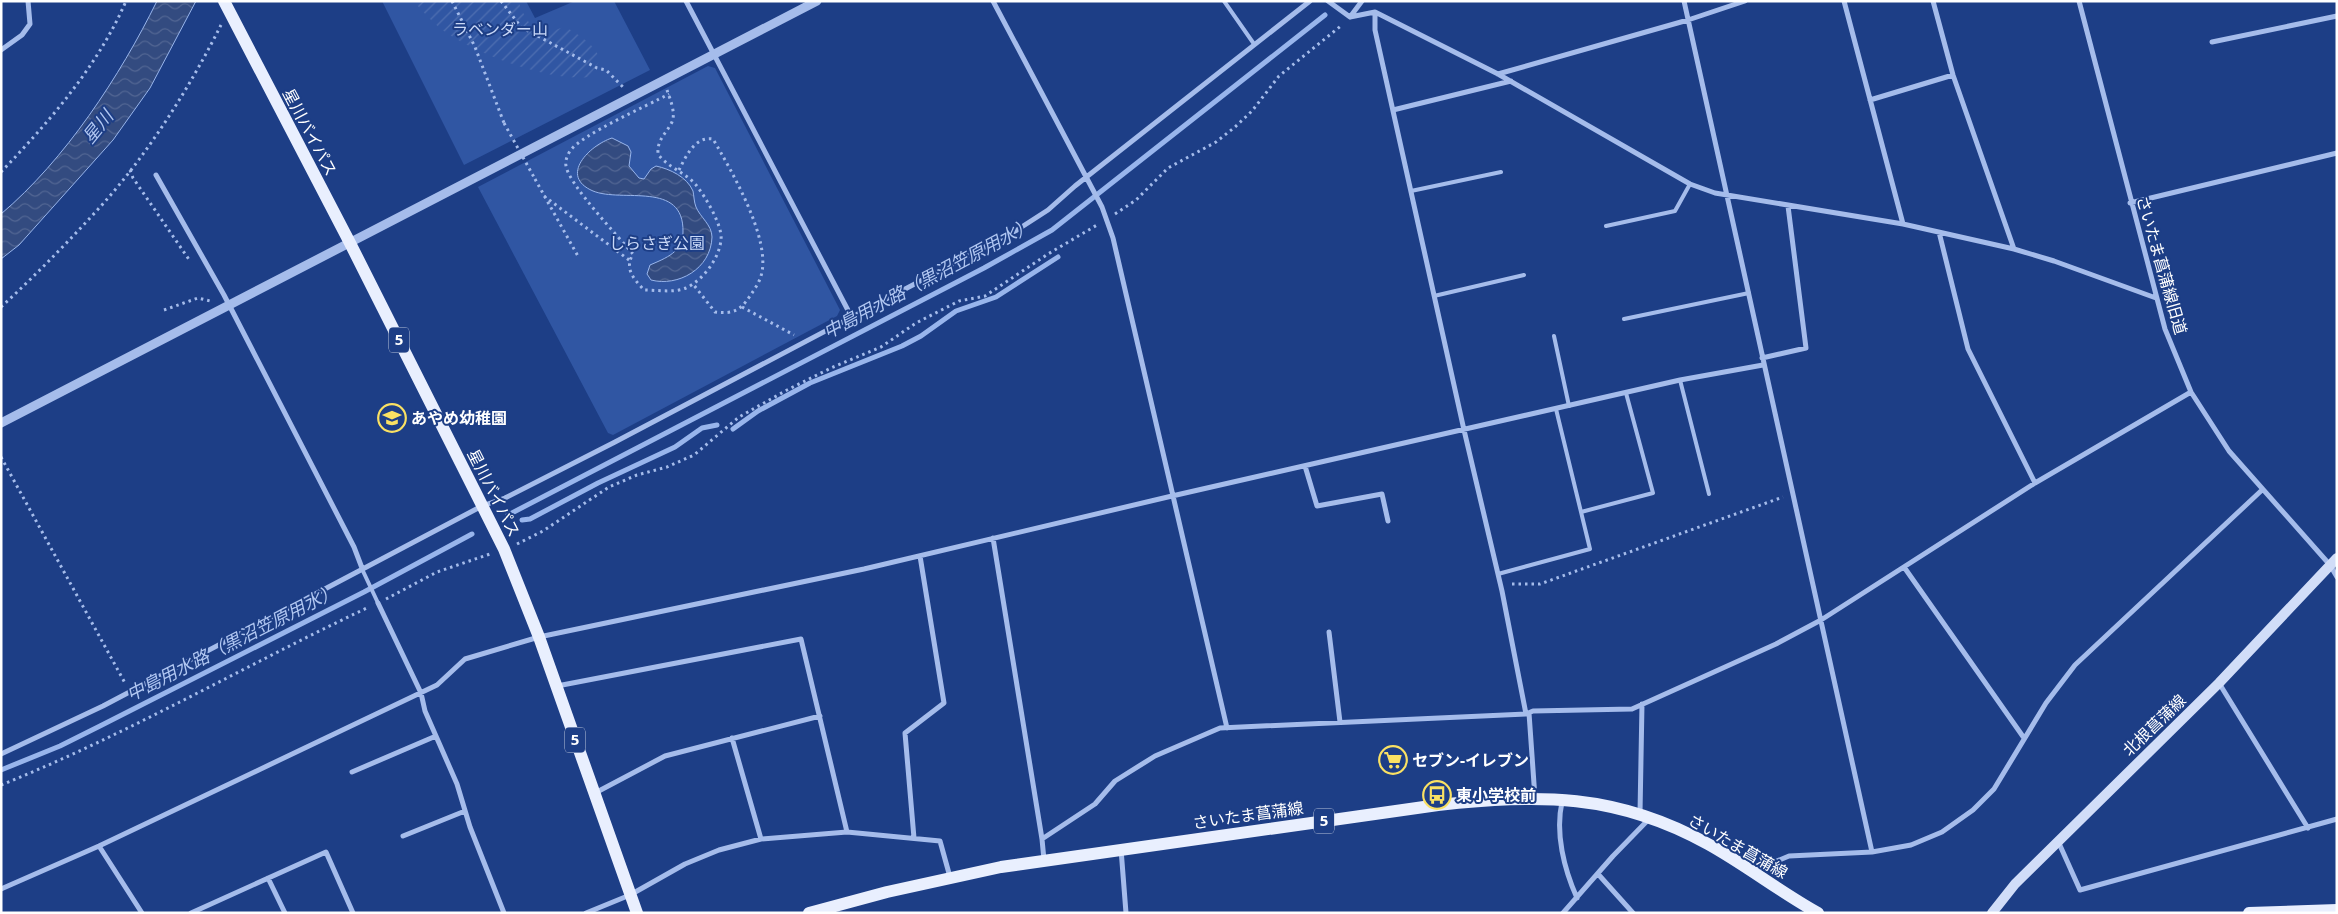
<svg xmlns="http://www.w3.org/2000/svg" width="2338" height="914" viewBox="0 0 2338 914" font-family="'Noto Sans','Noto Sans JP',sans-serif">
<defs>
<pattern id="garden-furrows" width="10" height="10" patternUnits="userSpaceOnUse" patternTransform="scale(1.25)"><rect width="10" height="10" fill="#3056a3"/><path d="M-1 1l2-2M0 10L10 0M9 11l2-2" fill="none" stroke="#4f6fb1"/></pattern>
<pattern id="water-waves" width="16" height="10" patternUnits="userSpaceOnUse" patternTransform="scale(1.25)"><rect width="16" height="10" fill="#334b80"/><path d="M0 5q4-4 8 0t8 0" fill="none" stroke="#526693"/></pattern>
</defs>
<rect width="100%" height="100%" fill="#1d3e86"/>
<!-- green -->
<path fill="#3056a3" d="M 382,1 L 526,1 L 535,18 L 575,1 L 614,1 L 650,70 L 464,165 Z
M 708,66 L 715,68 L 840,310 L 837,316 L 613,435 L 608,433 L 478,187 Z"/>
<!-- garden -->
<path fill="url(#garden-furrows)" d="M 413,1 L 518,1 C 523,13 530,31 545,32 C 552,33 558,28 565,27 C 578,34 596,45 600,60 L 589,77 C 549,82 473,53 441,29 C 431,21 422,10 413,1 Z"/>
<!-- water -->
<path fill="url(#water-waves)" stroke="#98b5ec" d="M 157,1 L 196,1 L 150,88 L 113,140 L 19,245 L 1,259 L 1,214 C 65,160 120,76 157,1 Z
M 612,138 L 628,146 L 631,152 L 629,166 L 639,178 L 644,179 L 651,169 L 656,166 C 670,169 687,177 693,191 C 694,196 694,202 696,207 C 700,217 712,225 712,237 C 711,269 678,287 651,280 L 647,274 L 650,265 C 666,258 683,252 683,232 C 684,180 622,203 593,191 C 558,176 590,145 612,138 Z"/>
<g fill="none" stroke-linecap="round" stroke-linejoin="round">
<!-- stream -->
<path stroke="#98b5ec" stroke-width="5" d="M 733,429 L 758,411 L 810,383 L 902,346 L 921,336 L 956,311 L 996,297 L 1058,257
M 508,515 L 984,268 L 1052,230 L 1325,15
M 522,520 L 530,519 L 598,483 L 675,447 L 702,428 L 717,425
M 1,770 L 60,746 L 100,726 L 364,592 L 472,534"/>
<!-- path -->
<path stroke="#a5bceb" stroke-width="3" stroke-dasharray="2.5 4" stroke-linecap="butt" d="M 452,1 L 475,47 L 504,123
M 501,1 L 521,27 L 597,68 L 606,70 L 623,87
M 667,90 C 670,99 676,113 672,122 C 666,134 657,139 658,154 C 667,167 685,172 696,185 C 705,196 723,226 721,240 C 719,259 703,280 686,288 C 674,293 657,290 644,290 C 634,279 624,269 633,254 C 618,236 569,185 566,166 C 565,161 567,156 570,151 C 582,134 647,106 669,94
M 130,170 L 133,178 L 190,261
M 679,170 C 686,156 695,136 713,139 C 731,170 772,240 761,276 C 759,283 754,290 750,296 C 740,311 733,314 715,312 L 693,284
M 1,172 C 49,122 98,66 126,1
M 535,179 L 579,258
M 544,196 L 629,260
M 1115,214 L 1136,200 L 1168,168 L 1216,142 L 1235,127 L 1252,111 L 1279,76 L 1342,25
M 1,307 C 36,275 69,241 101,206 C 148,154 190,87 221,25
M 742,307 L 794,335
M 164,310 L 198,298 L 210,301
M 1,457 L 125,683
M 517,544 L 543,531 L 609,487 L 637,475 L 667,467 L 694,455 L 739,417 L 787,390 L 831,368 L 881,347 L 916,323 L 959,301 L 985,296 L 1048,254 L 1097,225
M 1512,584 L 1540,584 L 1783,497
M 386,599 L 437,572 L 490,554
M 1,785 C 128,734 246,665 369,607"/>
<!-- service -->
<path stroke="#a5bceb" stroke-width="4" d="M 1224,1 L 1254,44
M 1411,191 L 1501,172
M 1606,226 L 1675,211 L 1690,184
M 1434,296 L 1524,275
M 1624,319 L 1749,293
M 1554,336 L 1569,406
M 1680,380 L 1709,494
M 1581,512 L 1653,493 L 1626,393
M 362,569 L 378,603
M 1498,574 L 1590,549 L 1556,409"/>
<!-- minor -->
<path stroke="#a5bceb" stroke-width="5" d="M 686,1 L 851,316
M 993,1 L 1102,207 L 1113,238 L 1227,728
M 1328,1 L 1350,17 L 1375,12 L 1498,74 L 1690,184 L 1715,193 L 1903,224 L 2014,249 L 2054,261 L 2156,298
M 1684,1 L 1872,852
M 1844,1 L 1903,224
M 1933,1 L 1953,75 L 2014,249
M 2079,1 L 2165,329 L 2191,392 L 2229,451 L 2330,565 L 2337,577
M 1375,12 L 1375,30 L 1464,430 L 1502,591 L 1526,714
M 1350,17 L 1362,1
M 2212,42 L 2337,16
M 1,50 L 22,35 L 30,24 L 28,1
M 1498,74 L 1688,20 L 1745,1
M 1870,100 L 1953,75
M 1393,110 L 1511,81
M 156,175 L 224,295 L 354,547 L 362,568
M 2130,203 L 2337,153
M 1939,232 L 1968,349 L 2035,483
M 1762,358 L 1806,348 L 1788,206
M 1305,466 L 1317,506 L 1382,494 L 1388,521
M 993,538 L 1042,839 L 1044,860
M 1904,567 L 2024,738
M 378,603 L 421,693 L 425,711 L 457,784 L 470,827 L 504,913
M 1329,632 L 1340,722
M 2219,683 L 2308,828
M 557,686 L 801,639 L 847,832
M 1529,713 L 1535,798
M 732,738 L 761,839
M 1,754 L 103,706 L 482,506 L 505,498 L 615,442 L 1017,230 L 1048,210 L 1075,186 L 1310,1
M 352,772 L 436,736
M 595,793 L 665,756 L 820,716
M 1562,802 C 1555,833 1564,869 1577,898
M 1640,813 L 1642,704
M 403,836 L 465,811
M 914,838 L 905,733 L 944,703 L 920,556
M 1042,839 L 1095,804 L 1115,781 L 1155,756 L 1220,728 L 1526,714 L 1533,711 L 1632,709 L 1776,644 L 1821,620 L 2035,483 L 2191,392
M 2058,841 L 2080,890 L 2337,819
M 99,846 L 142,913
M 1121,849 L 1126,913
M 1753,871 L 1789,856 L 1872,852 L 1911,845 L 1942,832 L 1973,810 L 1994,789 L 2046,703 L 2075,665 L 2262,490
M 1598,874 L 1633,913
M 268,878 L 285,913
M 1,889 L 99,846 L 437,685 L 465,659 L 539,637 L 864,569 L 1172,496 L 1680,380 L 1763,365
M 191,913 L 326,852 L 353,913
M 586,913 L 630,895 L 685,864 L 719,850 L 761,839 L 847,832 L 940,841 L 950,877
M 1563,913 L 1613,856 L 1649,819"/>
<!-- tertiary -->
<path stroke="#a5bceb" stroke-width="9" d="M 1,423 L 817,1"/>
<!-- secondary -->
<path stroke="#d1ddf8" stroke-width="10" d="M 1992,913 L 2015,884 L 2219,683 L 2337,558"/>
<!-- primary -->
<path stroke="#e9effe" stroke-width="12" d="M 224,1 L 350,243 L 504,549 L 539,637 L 637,913
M 809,913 L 887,892 L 1001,867 L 1438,805 C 1539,794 1616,793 1708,844 C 1746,865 1780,892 1818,913
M 2249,913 L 2337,910"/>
<!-- path-bridge -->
<path stroke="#a5bceb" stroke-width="3" stroke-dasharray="2.5 4" stroke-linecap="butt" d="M 504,123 L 535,179"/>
</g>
<!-- icons -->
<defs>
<symbol id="school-ring" viewBox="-11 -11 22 22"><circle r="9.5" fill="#1d3e86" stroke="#fae163" stroke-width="1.5"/><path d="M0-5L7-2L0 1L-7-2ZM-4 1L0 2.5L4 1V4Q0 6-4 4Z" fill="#fae163"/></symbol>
<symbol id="supermarket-ring" viewBox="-11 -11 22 22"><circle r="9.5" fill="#1d3e86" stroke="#fae163" stroke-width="1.5"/><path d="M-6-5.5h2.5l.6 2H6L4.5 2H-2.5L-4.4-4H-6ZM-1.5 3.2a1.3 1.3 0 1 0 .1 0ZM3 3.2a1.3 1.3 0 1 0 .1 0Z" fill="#fae163"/></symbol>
<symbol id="bus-ring" viewBox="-11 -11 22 22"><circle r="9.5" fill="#1d3e86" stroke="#fae163" stroke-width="1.5"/><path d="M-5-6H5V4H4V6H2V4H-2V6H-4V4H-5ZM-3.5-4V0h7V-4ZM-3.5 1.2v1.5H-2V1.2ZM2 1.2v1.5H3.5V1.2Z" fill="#fae163"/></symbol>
</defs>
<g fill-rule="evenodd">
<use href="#school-ring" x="376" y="402" width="32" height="32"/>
<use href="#supermarket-ring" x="1377" y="744" width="32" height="32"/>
<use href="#bus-ring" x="1421" y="779" width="32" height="32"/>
</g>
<g text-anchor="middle" stroke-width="4" stroke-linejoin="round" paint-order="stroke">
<!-- shield labels -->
<g fill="#1d3e86" stroke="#bbc5db" stroke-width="1">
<rect x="389" y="327.5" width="20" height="25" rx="4"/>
<rect x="565" y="727.5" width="20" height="25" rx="4"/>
<rect x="1314" y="808.5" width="20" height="25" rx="4"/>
</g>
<g font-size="15" font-weight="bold" fill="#fff">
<text x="399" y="345">5</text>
<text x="575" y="745">5</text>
<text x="1324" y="826">5</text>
</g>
<!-- park labels -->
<g font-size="16" fill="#cad9f8" stroke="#1d3e86">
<text x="500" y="35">ラベンダー山</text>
<text x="657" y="249">しらさぎ公園</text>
</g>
<!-- street labels -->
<g font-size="16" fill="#fff" stroke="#1d3e86">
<text transform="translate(310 132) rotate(62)" y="6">星川バイパス</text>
<text transform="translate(2162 265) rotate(74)" y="6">さいたま菖蒲線旧道</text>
<text transform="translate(494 493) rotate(63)" y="6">星川バイパス</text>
<text transform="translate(2154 725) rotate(-44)" y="6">北根菖蒲線</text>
<text transform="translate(1248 815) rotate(-8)" y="6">さいたま菖蒲線</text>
<text transform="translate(1738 846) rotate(30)" y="6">さいたま菖蒲線</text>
</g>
<!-- poi labels -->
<g font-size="16" font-weight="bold" fill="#fff" stroke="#1d3e86" text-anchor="start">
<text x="411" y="424">あやめ幼稚園</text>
<text x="1412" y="766">セブン-イレブン</text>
<text x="1456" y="801">東小学校前</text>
</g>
<!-- water labels -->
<g font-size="18" font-style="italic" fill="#b1c7f2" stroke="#1d3e86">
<text transform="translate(98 127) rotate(-51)" y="6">星川</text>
<text transform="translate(928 279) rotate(-28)" y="6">中島用水路（黒沼笠原用水）</text>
<text transform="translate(232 643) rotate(-27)" y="6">中島用水路（黒沼笠原用水）</text>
</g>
</g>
<!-- border -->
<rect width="2338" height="914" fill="none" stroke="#ffffff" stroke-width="5"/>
</svg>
